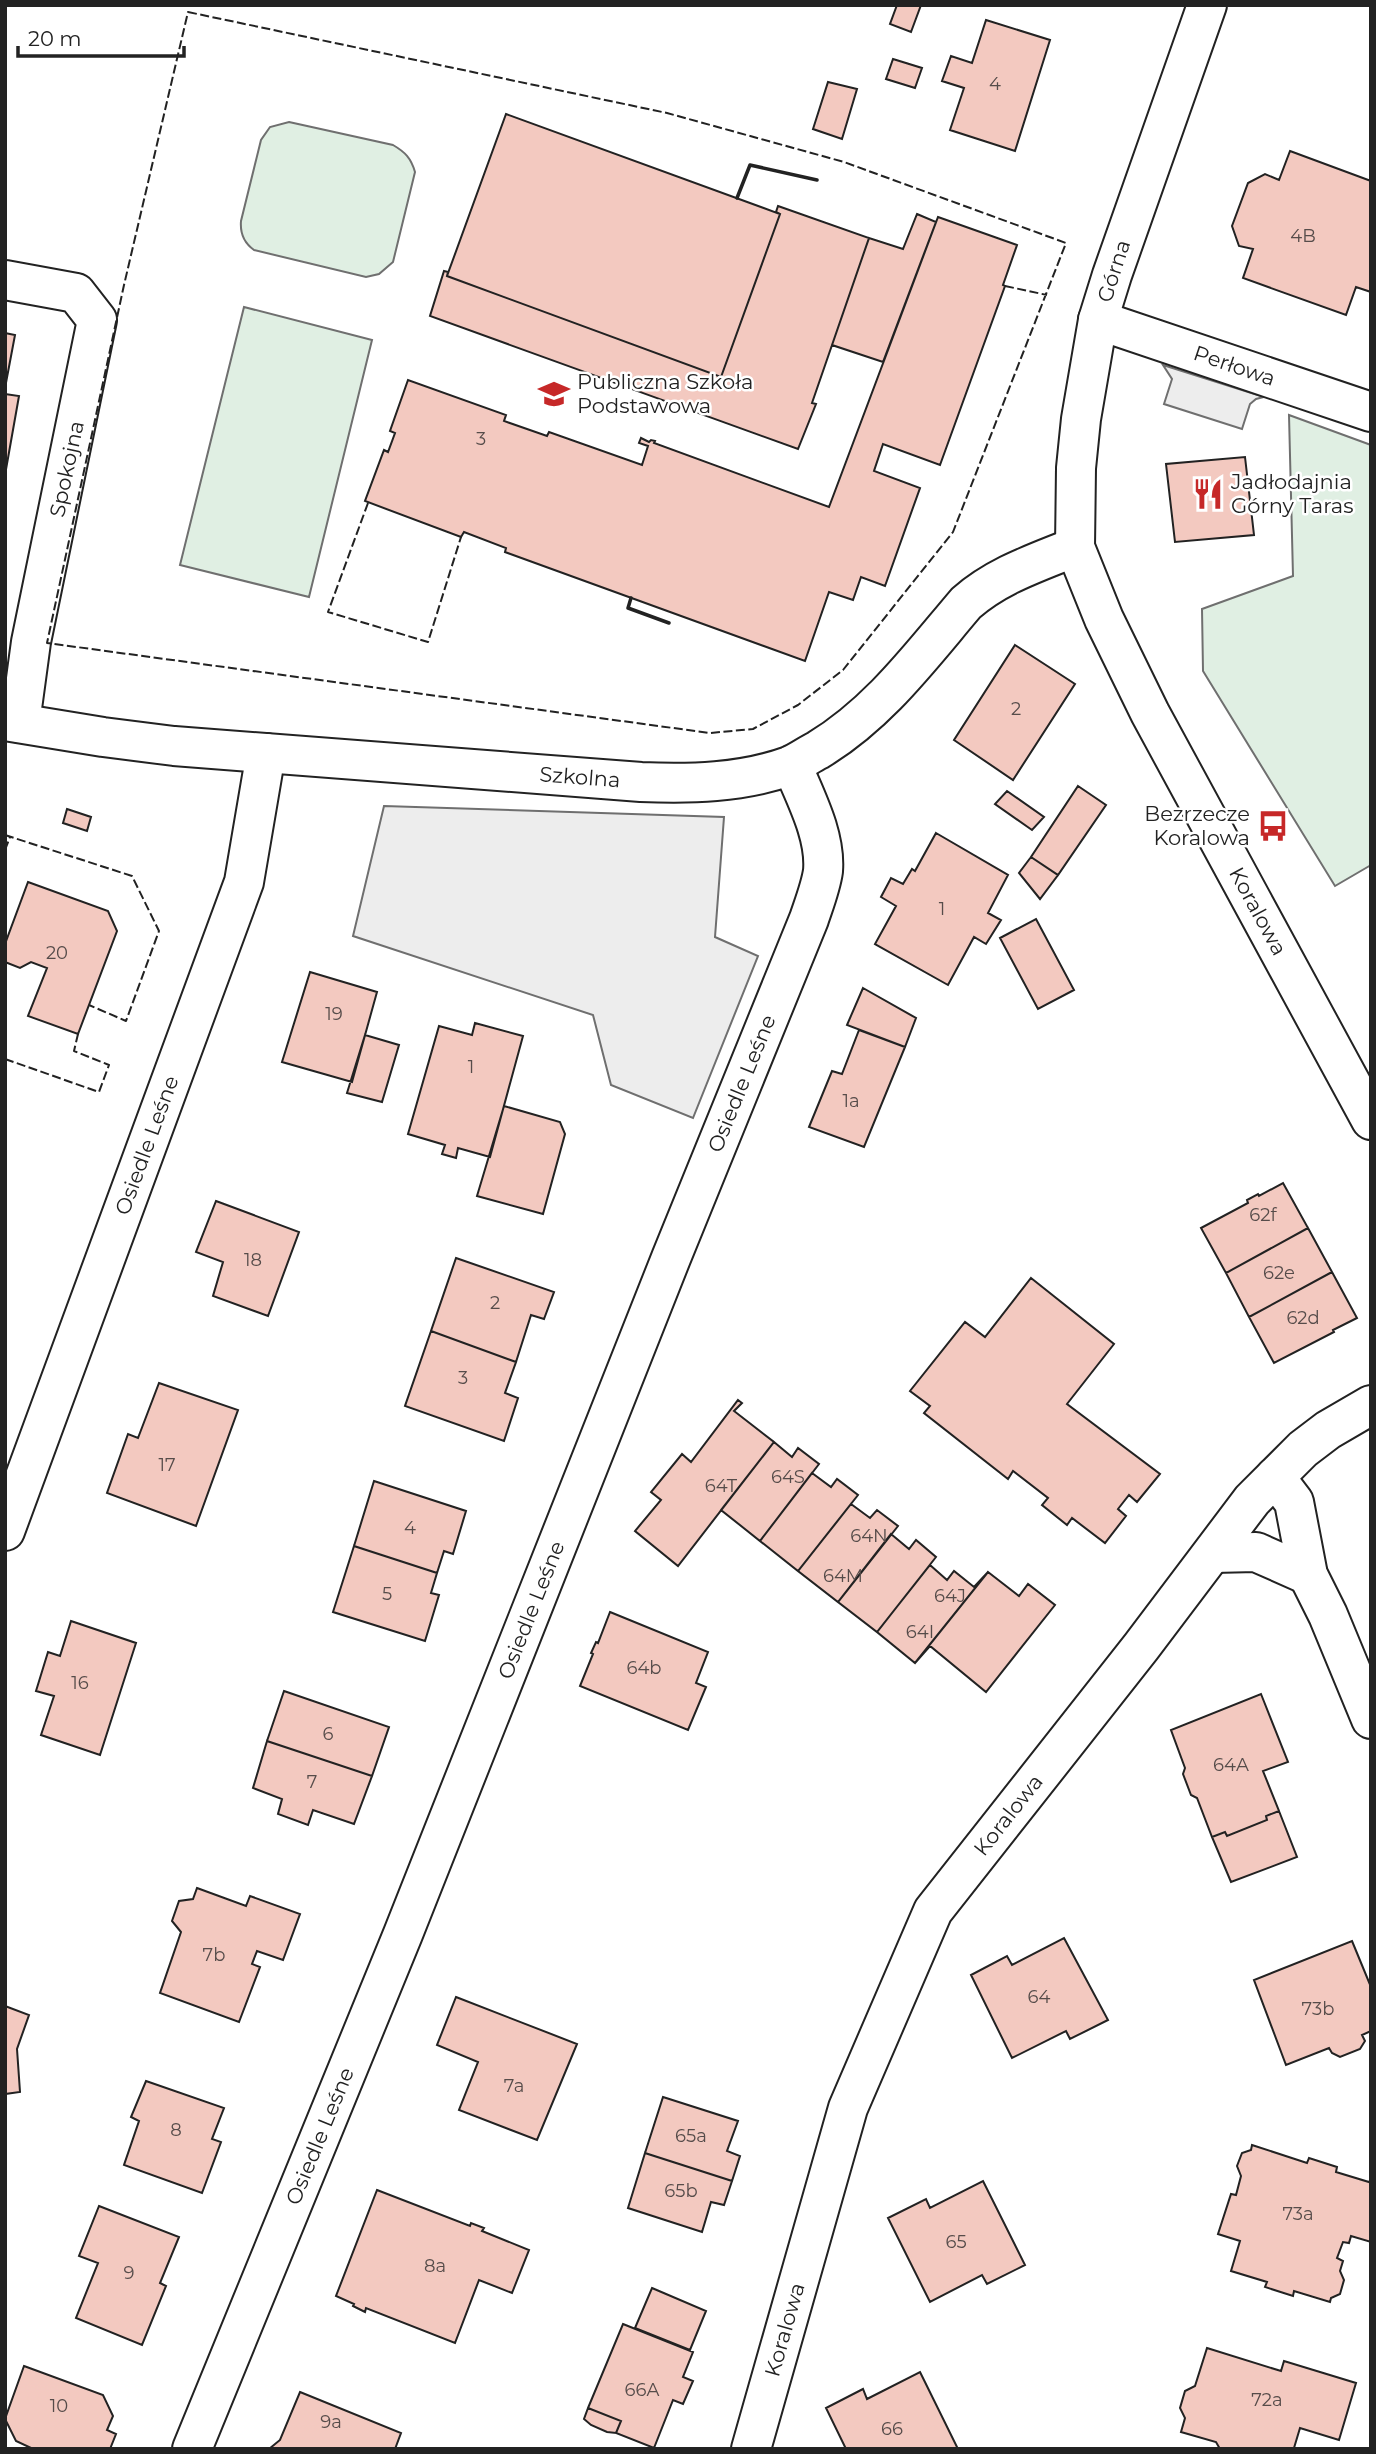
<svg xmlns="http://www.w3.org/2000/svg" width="1376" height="2454" viewBox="0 0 1376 2454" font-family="Montserrat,sans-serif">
<rect width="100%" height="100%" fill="#fff"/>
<!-- green -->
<path fill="#e0efe3" stroke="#6f6f6f" stroke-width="2" d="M 289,122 L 393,145 C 405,152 411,158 415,172 L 393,262 L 379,274 L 366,277 L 254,250 C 244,243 240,233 241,221 L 261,140 L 270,127 Z
M 244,307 L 372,340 L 309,597 L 180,565 Z
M 1289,415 L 1371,445 L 1371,865 L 1335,886 L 1203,671 L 1202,609 L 1293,576 Z"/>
<!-- parking -->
<path fill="#ededed" stroke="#6f6f6f" stroke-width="2" d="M 1163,365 L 1264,397 L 1256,399 L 1250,404 L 1242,429 L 1164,404 L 1172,379 Z
M 384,806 L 724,817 L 715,937 L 758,956 L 693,1118 L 611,1085 L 593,1015 L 353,936 Z"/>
<!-- building -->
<path fill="#f3c9c0" stroke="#222" stroke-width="2" d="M 897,5 L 921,5 L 911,32 L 890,24 Z
M 986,20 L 1050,40 L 1015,151 L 950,130 L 964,88 L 942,81 L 951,56 L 972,63 Z
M 893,59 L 922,68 L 915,88 L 886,79 Z
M 828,82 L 857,89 L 842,139 L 813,129 Z
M 506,114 L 780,214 L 721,377 L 447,276 Z
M 1290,151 L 1371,181 L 1371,292 L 1356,287 L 1346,315 L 1243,278 L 1253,249 L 1239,246 L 1232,226 L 1248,183 L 1265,174 L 1279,180 Z
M 778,206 L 869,238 L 812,403 L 816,404 L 798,449 L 430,316 L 444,271 L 448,272 L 447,276 L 721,377 L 780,214 L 776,212 Z
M 917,214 L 936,222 L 883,362 L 832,345 L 869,238 L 903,249 Z
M 938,217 L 1017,245 L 1003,285 L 1005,286 L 940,465 L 883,444 L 874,471 L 920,488 L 885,586 L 861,577 L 853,600 L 829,592 L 805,661 L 505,552 L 506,548 L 464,532 L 461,537 L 365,501 L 384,450 L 388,452 L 395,433 L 390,431 L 408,380 L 506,415 L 504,421 L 547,436 L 549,432 L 642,465 L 648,446 L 639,443 L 641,438 L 649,442 L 651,440 L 655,441 L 654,443 L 829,507 Z
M 5,333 L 15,335 L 5,388 Z
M 5,394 L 19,396 L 5,475 Z
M 1245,457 L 1254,535 L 1175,542 L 1166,464 Z
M 1015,645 L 1075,684 L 1013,780 L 954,740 Z
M 1078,786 L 1106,805 L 1058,875 L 1031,857 Z
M 1007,791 L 1044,817 L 1032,830 L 995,804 Z
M 67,809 L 91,817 L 87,831 L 63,823 Z
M 936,833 L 1008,875 L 988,913 L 1001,920 L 986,944 L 974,937 L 948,985 L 875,944 L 896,906 L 881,897 L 891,878 L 903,884 L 912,869 L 915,871 Z
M 1031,857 L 1058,875 L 1040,899 L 1019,873 Z
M 28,882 L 108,911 L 117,931 L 78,1034 L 28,1016 L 47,968 L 31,962 L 20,968 L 5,962 L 5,944 Z
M 1036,919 L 1074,990 L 1038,1009 L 1000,938 Z
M 310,972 L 377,992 L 352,1082 L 282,1062 Z
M 863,988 L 916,1018 L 905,1047 L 847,1025 Z
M 475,1023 L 523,1036 L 490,1157 L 458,1148 L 456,1158 L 442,1154 L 445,1145 L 408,1134 L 439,1026 L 472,1035 Z
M 859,1030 L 905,1047 L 864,1147 L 809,1127 L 832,1071 L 842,1074 Z
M 365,1035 L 399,1045 L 382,1102 L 347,1093 Z
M 504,1106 L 560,1122 L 565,1134 L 543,1214 L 477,1196 Z
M 1283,1183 L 1308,1228 L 1226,1273 L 1201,1228 L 1248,1203 L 1247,1200 L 1258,1194 L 1259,1196 Z
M 216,1201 L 299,1232 L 268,1316 L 213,1296 L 223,1262 L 196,1252 Z
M 1308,1228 L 1332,1272 L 1249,1317 L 1226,1273 Z
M 456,1258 L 554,1292 L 544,1319 L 531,1315 L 516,1362 L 431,1331 Z
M 1332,1272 L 1357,1318 L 1333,1330 L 1334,1332 L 1274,1363 L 1249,1317 Z
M 1031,1278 L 1114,1344 L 1067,1404 L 1160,1474 L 1137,1502 L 1129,1495 L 1118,1509 L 1126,1516 L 1105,1543 L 1072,1518 L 1067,1525 L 1042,1505 L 1048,1498 L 1013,1471 L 1008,1479 L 924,1413 L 930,1406 L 910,1391 L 965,1322 L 985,1337 Z
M 431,1331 L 516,1362 L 505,1393 L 518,1398 L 504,1441 L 405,1406 Z
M 159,1383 L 238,1410 L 196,1526 L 107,1493 L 128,1434 L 138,1438 Z
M 738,1400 L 742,1403 L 734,1411 L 774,1442 L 678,1566 L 635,1531 L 661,1500 L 651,1492 L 682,1454 L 691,1462 Z
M 774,1442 L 792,1457 L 798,1448 L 819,1464 L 760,1541 L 721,1510 Z
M 812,1473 L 831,1487 L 837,1479 L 858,1495 L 798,1571 L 760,1541 Z
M 374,1481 L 466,1511 L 453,1554 L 444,1551 L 437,1573 L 354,1546 Z
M 851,1504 L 870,1518 L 877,1510 L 898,1526 L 838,1602 L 798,1571 Z
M 891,1534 L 909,1549 L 916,1540 L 936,1557 L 877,1632 L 838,1602 Z
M 354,1546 L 437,1573 L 431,1593 L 439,1595 L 425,1641 L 333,1612 Z
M 930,1565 L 947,1580 L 954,1571 L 974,1587 L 988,1572 L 915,1663 L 877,1632 Z
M 988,1572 L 1019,1596 L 1028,1584 L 1055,1605 L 986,1692 L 930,1646 L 915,1663 Z
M 610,1612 L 708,1652 L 696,1683 L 706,1687 L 688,1730 L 580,1686 L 593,1654 L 591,1653 L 596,1642 L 598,1643 Z
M 71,1621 L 136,1643 L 100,1755 L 41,1735 L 54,1696 L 36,1691 L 48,1652 L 60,1656 Z
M 284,1691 L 389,1727 L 372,1776 L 267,1741 Z
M 1261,1694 L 1288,1762 L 1263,1771 L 1279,1811 L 1266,1816 L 1267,1820 L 1227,1836 L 1225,1832 L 1212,1837 L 1197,1798 L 1191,1795 L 1183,1774 L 1185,1768 L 1171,1730 Z
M 267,1741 L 372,1776 L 354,1824 L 313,1810 L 308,1825 L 278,1814 L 282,1799 L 253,1788 Z
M 1279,1811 L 1297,1857 L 1231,1882 L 1212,1837 L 1225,1832 L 1227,1836 L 1267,1820 L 1266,1816 Z
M 197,1888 L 246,1906 L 250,1896 L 300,1914 L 283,1960 L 257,1951 L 252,1964 L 260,1967 L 239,2022 L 160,1993 L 181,1932 L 172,1921 L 179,1901 L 193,1899 Z
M 1064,1938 L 1108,2020 L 1070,2039 L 1066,2031 L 1012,2058 L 971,1975 L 1007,1956 L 1012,1965 Z
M 1352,1941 L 1371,1987 L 1371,2031 L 1362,2035 L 1365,2041 L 1360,2049 L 1340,2057 L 1332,2053 L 1329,2048 L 1286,2065 L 1254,1980 Z
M 456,1997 L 577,2044 L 537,2140 L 459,2110 L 478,2062 L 437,2045 Z
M 5,2006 L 29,2015 L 17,2049 L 20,2092 L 5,2094 Z
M 146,2081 L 224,2108 L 212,2139 L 221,2142 L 202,2193 L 124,2165 L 139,2121 L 131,2117 Z
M 663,2097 L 738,2121 L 727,2151 L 740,2156 L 732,2181 L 645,2153 Z
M 1252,2145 L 1307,2163 L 1309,2158 L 1337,2167 L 1336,2172 L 1369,2182 L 1371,2180 L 1371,2242 L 1351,2236 L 1349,2243 L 1343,2242 L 1337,2258 L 1343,2261 L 1340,2271 L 1344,2280 L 1340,2294 L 1331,2298 L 1330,2302 L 1294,2291 L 1293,2296 L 1265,2287 L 1267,2282 L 1231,2271 L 1240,2241 L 1218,2234 L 1231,2194 L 1236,2195 L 1241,2176 L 1237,2166 L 1242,2153 L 1251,2150 Z
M 645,2153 L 732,2181 L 724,2205 L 711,2202 L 702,2232 L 628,2208 Z
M 983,2181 L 1025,2265 L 987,2284 L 982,2275 L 930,2302 L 888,2218 L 926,2199 L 930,2208 Z
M 377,2190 L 470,2226 L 471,2223 L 484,2228 L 482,2231 L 529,2250 L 512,2293 L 479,2280 L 455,2343 L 366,2308 L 365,2312 L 353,2306 L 354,2304 L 336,2296 Z
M 99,2206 L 179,2237 L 160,2283 L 166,2286 L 142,2345 L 76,2318 L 98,2263 L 79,2256 Z
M 652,2288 L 706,2311 L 690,2350 L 635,2328 Z
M 623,2324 L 693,2352 L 683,2377 L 693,2381 L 683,2404 L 673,2400 L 654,2448 L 616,2433 L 621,2421 L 588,2408 Z
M 1207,2348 L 1281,2371 L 1284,2361 L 1356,2383 L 1339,2440 L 1300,2428 L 1294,2448 L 1296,2449 L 1220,2449 L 1216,2442 L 1181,2432 L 1185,2418 L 1180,2408 L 1185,2391 L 1195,2386 Z
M 24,2366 L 103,2395 L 113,2416 L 107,2430 L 116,2434 L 110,2449 L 31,2448 L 16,2441 L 5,2419 Z
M 920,2372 L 958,2449 L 846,2449 L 826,2408 L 863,2389 L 867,2399 Z
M 300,2392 L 401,2433 L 395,2449 L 269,2449 L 280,2440 Z
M 588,2408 L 621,2421 L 616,2433 L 607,2432 L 591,2425 L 584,2419 Z"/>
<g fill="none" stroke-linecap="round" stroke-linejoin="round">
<defs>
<g id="minor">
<path d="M 5,280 L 76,293 L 97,320 L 31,642 L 20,723"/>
<path id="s1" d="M 1098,320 L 1371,412"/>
<path d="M 1275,1477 L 1294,1502 L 1308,1575 L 1328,1615 L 1371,1719"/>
<path id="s2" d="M 5,1531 L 244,882 L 266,753"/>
<path d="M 1213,1553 L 1256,1552 L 1308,1575"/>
<path id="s3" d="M 192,2449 L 403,1934 L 671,1258 L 809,919 C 814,904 821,886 823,871 C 826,835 805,797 792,765"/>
<path id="s4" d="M 751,2449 L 848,2108 L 933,1911 L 1141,1647 L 1252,1500 L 1303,1449 L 1328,1430 L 1371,1405"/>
</g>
<g id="tertiary">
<path id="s5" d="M 1207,5 L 1112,275 L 1098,320 L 1081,419 L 1076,468 L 1075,547 L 1104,619 L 1150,713 L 1371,1120"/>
<path id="s6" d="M 5,721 L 103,737 L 174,746 L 641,782 C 690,784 742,783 789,766 C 799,762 808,755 818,750 C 879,713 920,657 966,603 C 998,575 1036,563 1075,547"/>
</g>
</defs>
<!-- minor casing -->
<use href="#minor" stroke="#222" stroke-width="42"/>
<!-- tertiary casing -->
<use href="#tertiary" stroke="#222" stroke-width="42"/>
<!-- minor -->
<use href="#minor" stroke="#fff" stroke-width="38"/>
<!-- tertiary -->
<use href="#tertiary" stroke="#fff" stroke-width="38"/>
<!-- fence -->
<path stroke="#222" stroke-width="2" stroke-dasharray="9 3.5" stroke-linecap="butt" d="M 188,12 L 667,113 L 844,162 L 1066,243 L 953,532 L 843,670 L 798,705 L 753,729 L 710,733 L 47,643 L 124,285 Z
M 1005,286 L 1047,295
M 368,503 L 328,612 L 428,642 L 461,537
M 5,835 L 132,876 L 159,931 L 126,1021 L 89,1005
M 5,850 L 10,837
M 5,1059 L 99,1092 L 109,1065 L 74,1051 L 78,1034"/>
<!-- wall -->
<path stroke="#222" stroke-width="3.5" d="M 737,198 L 750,165 L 817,180
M 631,598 L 628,608 L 669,623"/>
</g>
<!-- icons -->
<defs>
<symbol id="school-bare" viewBox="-9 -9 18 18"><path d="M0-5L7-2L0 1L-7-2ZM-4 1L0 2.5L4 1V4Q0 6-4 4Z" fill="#c62828" stroke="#fff" stroke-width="2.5" paint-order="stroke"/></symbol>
<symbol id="restaurant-bare" viewBox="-9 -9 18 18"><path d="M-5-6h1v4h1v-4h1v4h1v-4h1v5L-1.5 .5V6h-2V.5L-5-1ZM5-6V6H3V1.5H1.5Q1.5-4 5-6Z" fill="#c62828" stroke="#fff" stroke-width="2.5" paint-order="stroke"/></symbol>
<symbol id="bus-bare" viewBox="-9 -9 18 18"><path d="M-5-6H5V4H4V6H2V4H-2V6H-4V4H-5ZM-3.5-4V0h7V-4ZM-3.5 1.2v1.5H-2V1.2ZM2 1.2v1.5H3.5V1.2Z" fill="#c62828" stroke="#fff" stroke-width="2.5" paint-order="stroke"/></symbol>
</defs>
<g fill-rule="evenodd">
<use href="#school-bare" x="532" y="372" width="44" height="44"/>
<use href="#restaurant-bare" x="1186" y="472" width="44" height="44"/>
<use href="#bus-bare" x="1251" y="804" width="44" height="44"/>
</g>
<g text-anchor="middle" stroke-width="5" stroke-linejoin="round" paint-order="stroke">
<!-- number labels -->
<g font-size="18" fill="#564c4a">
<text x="995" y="90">4</text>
<text x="1303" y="242">4B</text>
<text x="481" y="445">3</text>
<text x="1016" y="715">2</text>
<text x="942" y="915">1</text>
<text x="57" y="959">20</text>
<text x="334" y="1020">19</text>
<text x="471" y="1073">1</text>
<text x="851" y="1107">1a</text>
<text x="1263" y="1221">62f</text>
<text x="253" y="1266">18</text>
<text x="1279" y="1279">62e</text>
<text x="495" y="1309">2</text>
<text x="1303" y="1324">62d</text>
<text x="463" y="1384">3</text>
<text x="167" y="1471">17</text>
<text x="788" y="1483">64S</text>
<text x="721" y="1492">64T</text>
<text x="410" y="1534">4</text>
<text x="869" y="1542">64N</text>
<text x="843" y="1582">64M</text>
<text x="387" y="1600">5</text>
<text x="950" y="1602">64J</text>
<text x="920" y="1638">64I</text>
<text x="644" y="1674">64b</text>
<text x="80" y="1689">16</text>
<text x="328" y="1740">6</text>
<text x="1231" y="1771">64A</text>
<text x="312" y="1788">7</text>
<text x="214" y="1961">7b</text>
<text x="1039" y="2003">64</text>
<text x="1318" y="2015">73b</text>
<text x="514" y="2092">7a</text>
<text x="176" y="2136">8</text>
<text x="691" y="2142">65a</text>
<text x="681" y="2197">65b</text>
<text x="1298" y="2220">73a</text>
<text x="956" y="2248">65</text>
<text x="435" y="2272">8a</text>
<text x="129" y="2279">9</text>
<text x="642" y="2396">66A</text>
<text x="1267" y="2406">72a</text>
<text x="59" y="2412">10</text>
<text x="331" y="2428">9a</text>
<text x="892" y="2435">66</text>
</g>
<!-- street labels -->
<g font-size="21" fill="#222" stroke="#fff">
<text transform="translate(1114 271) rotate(-72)" y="7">Górna</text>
<text dy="7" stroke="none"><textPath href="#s1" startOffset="144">Perłowa</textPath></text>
<text transform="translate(67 469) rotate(-78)" y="7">Spokojna</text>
<text dy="7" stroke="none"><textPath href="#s6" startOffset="578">Szkolna</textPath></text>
<text dy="7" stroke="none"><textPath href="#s5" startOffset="970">Koralowa</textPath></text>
<text dy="7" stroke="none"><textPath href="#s3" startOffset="1472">Osiedle Leśne</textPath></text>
<text dy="7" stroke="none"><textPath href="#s2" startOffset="411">Osiedle Leśne</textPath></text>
<text dy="7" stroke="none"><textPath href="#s3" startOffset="905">Osiedle Leśne</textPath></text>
<text dy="7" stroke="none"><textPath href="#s4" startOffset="691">Koralowa</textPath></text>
<text dy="7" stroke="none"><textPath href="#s3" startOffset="338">Osiedle Leśne</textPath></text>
<text dy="7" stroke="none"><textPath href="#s4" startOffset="124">Koralowa</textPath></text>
</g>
<!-- poi labels -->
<g font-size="21" fill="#222" stroke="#fff" text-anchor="start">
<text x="577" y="389">Publiczna Szkoła<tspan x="577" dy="24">Podstawowa</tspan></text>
<text x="1231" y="489">Jadłodajnia<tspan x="1231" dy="24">Górny Taras</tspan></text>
<text x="1250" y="821" text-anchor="end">Bezrzecze<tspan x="1250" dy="24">Koralowa</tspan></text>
</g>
</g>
<!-- border -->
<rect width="1376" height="2454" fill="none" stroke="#222222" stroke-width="14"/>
<!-- scale -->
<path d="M18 46v10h166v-10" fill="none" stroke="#222222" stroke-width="3.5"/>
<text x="28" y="46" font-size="21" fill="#222222" stroke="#ffffff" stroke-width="5" paint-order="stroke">20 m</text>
</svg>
